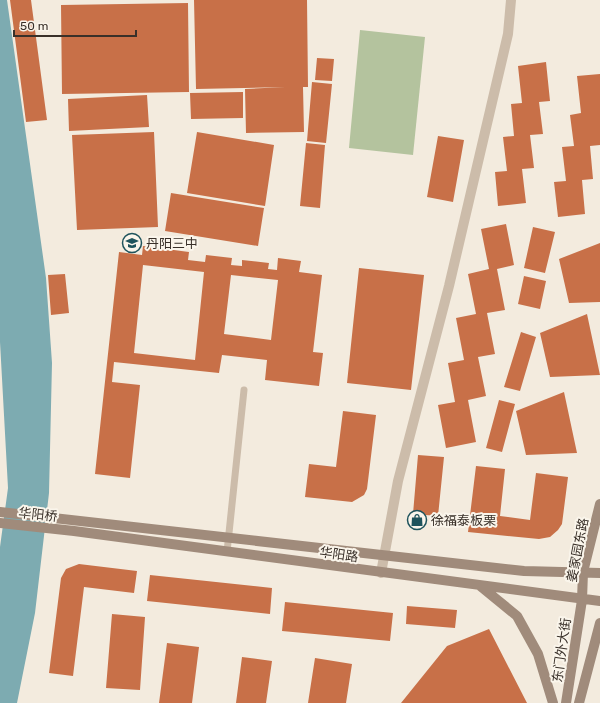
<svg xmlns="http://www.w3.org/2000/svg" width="600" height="703" viewBox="0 0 600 703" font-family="Rubik,'Noto Sans SC',sans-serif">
<rect width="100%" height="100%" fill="#f3ebde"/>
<!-- green -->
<path fill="#b4c39e" d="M 360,30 L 425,37 L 413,155 L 349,148 Z"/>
<!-- water -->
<path fill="#7dabb1" d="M 0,0 L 7,0 L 46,278 L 52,363 L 49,493 L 35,613 L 17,703 L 0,703 L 0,547 L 8,488 L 0,342 Z"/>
<!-- building -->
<path fill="#c87048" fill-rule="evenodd" d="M 10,0 L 31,0 L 47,120 L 26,122 Z
M 194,0 L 307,0 L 308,87 L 303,87 L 304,132 L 246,133 L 245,89 L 286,87 L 196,89 Z
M 188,3 L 189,92 L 62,94 L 61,5 Z
M 317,58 L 334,59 L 332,81 L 315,80 Z
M 546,62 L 550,101 L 539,102 L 543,134 L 530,135 L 534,168 L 522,169 L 526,203 L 498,206 L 495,172 L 507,171 L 503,137 L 514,136 L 511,104 L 522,103 L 518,66 Z
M 600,74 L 600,145 L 590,146 L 593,179 L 582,180 L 585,214 L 558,217 L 554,182 L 566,181 L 562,147 L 574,146 L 570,115 L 581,113 L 577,76 Z
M 312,82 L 332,84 L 326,143 L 307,141 Z
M 243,92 L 243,118 L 191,119 L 190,93 Z
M 147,95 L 149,127 L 69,131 L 68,99 Z
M 154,132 L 158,227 L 77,230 L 72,135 Z
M 197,132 L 274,145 L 265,206 L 187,193 Z
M 438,136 L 464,140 L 453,202 L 427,197 Z
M 306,143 L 325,145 L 320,208 L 300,206 Z
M 171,193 L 264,208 L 258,246 L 165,231 Z
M 506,224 L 514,265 L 497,269 L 505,310 L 487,313 L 495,354 L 478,357 L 486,396 L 468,400 L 476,442 L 446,448 L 438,405 L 455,402 L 448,363 L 464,360 L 456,318 L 476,314 L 468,274 L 489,269 L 481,229 Z
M 533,227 L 555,232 L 545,273 L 524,268 Z
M 600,243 L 600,302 L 569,303 L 559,259 Z
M 143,246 L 189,252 L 188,260 L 205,262 L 206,255 L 232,258 L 231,265 L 242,266 L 242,260 L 269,263 L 268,269 L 277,270 L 278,258 L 301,261 L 299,272 L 322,275 L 313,352 L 323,353 L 319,386 L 265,380 L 267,360 L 222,355 L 219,373 L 114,362 L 112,382 L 140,385 L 130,478 L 95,474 L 119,252 L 142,255 ZM 143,265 L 204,272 L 195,360 L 134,353 ZM 231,275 L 278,280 L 271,340 L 224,334 Z
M 359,268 L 424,275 L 411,390 L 347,383 Z
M 65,274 L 69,313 L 51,315 L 48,275 Z
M 524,276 L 546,281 L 540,309 L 518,304 Z
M 587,314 L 600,375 L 550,377 L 540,333 Z
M 521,332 L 536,337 L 520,391 L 504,387 Z
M 564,392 L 577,453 L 526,455 L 516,411 Z
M 499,400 L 515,404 L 502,452 L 486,448 Z
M 343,411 L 376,415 L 367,489 L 364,495 L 352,502 L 305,497 L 309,464 L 336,467 Z
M 418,455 L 444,457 L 438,516 L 413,514 Z
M 476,466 L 505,469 L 500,516 L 530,520 L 536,473 L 568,477 L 562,524 L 558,530 L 550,537 L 539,539 L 468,532 Z
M 79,564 L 137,571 L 134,593 L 84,587 L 73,676 L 49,673 L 61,578 L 66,569 Z
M 150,575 L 272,588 L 270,614 L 147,601 Z
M 285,602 L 393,613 L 390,641 L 282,631 Z
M 407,606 L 457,610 L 455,628 L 406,624 Z
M 112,614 L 145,617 L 140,690 L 106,688 Z
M 489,629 L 527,703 L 401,703 L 447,646 Z
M 167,643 L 199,647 L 192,703 L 159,703 Z
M 242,657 L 272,661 L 266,703 L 236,703 Z
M 315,658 L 352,664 L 346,703 L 308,703 Z"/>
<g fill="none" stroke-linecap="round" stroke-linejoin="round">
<!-- service -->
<path stroke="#ccbcaa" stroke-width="7" d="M 227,552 L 244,390"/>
<!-- minor -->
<path stroke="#ccbcaa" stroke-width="10" d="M 381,573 L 398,481 L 449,286 L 508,34 L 511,0"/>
<!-- secondary -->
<path stroke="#a08b7b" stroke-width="10" d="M 0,512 L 524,571 L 600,573
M 0,523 L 74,531 L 600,601
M 479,585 L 517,616 L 538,654 L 553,703
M 566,703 L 582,600 L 583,572 L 600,504
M 579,703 L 600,623"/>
</g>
<!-- icons -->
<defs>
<symbol id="school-ring" viewBox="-11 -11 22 22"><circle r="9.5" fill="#faf5eb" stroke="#1e535c" stroke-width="1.5"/><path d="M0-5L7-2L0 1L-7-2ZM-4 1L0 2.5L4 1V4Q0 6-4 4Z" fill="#1e535c"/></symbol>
<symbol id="shop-ring" viewBox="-11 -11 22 22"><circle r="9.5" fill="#faf5eb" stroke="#1e535c" stroke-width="1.5"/><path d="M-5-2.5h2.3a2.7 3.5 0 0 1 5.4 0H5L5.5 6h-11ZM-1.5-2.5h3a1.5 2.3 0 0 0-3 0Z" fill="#1e535c"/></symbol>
</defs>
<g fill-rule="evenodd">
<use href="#school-ring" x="121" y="232" width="22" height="22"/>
<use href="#shop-ring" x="406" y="509" width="22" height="22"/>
</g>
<g text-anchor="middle" stroke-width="4" stroke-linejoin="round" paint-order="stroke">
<!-- poi labels -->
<g font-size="13" fill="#393029" stroke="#faf5eb" text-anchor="start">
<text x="146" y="248">丹阳三中</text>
<text x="431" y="525">徐福泰板栗</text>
</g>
<!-- street labels -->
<g font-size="13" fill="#393029" stroke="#faf5eb">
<text transform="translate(38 514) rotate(6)" y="5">华阳桥</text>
<text transform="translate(577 550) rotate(-79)" y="5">姜家园东路</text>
<text transform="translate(339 554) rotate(8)" y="5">华阳路</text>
<text transform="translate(561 650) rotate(-82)" y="5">东门外大街</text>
</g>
</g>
<!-- scale -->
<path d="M14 30v6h122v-6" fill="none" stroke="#393029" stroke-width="2"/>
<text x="20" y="30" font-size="12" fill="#393029" stroke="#faf5eb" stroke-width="3" paint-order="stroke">50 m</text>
</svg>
